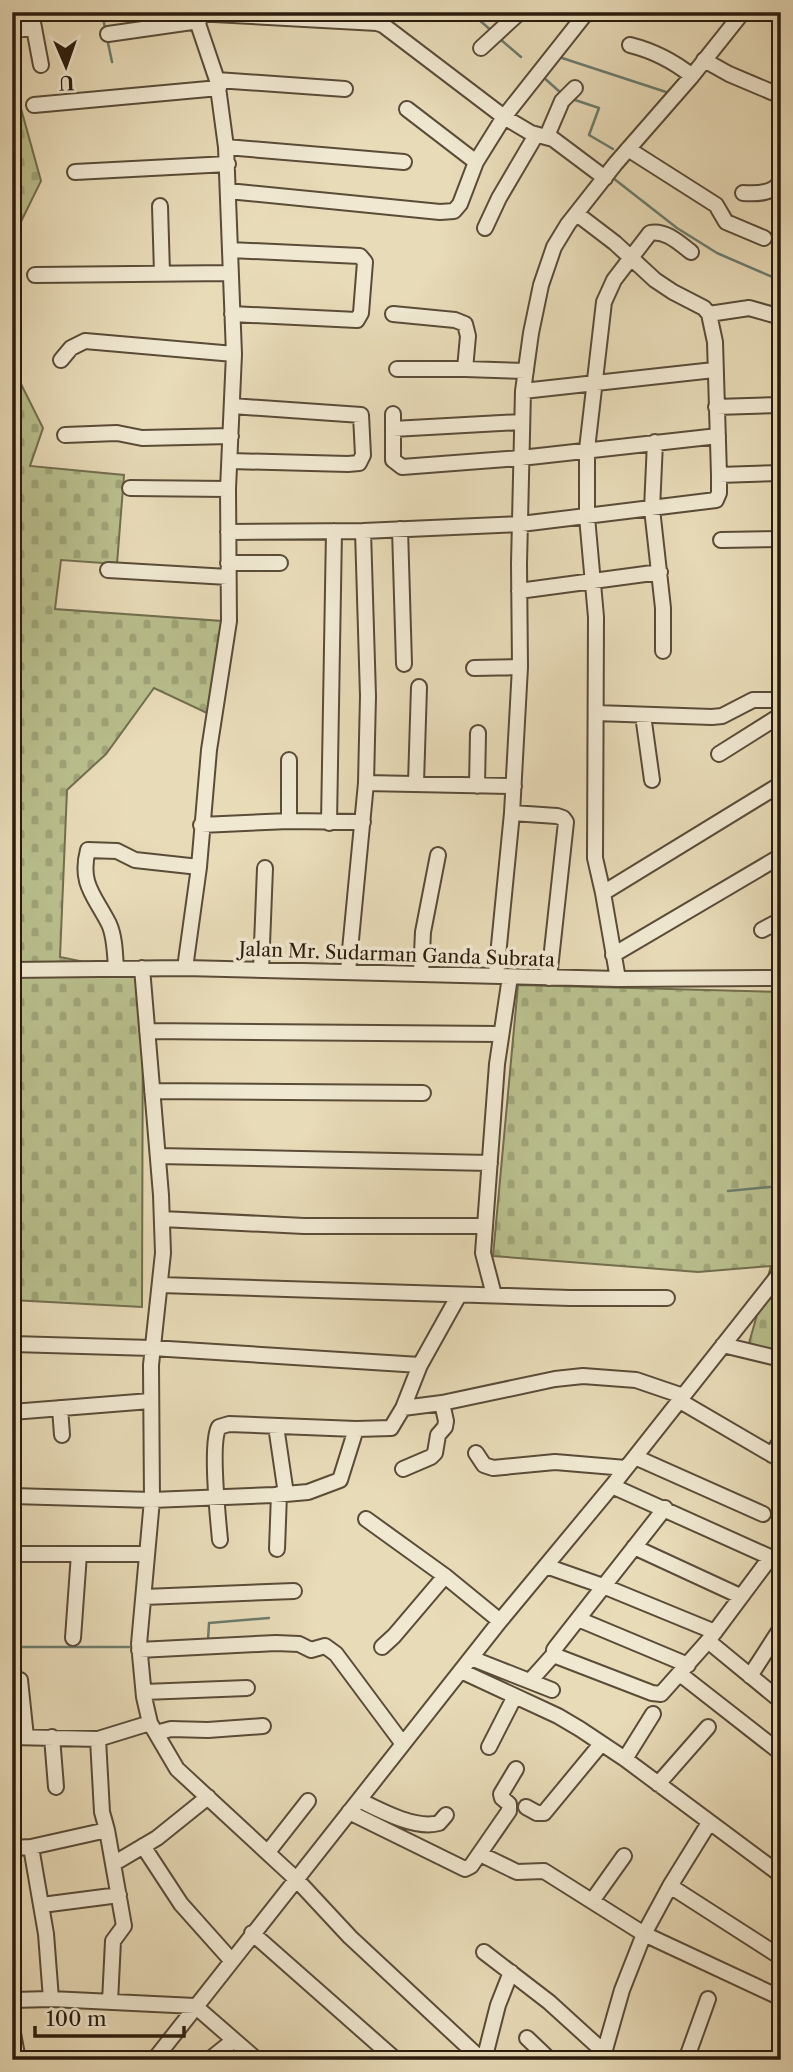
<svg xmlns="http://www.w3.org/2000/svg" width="793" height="2072" viewBox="0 0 793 2072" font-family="'Libre Caslon Text',serif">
<defs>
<pattern id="cemetery-stones" width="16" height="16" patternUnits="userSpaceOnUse" patternTransform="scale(1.75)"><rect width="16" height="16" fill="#b9bf8d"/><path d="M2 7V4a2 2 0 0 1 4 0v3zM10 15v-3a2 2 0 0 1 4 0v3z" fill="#9fa478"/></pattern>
</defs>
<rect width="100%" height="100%" fill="#e8dbb8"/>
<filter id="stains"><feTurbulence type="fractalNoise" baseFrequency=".00286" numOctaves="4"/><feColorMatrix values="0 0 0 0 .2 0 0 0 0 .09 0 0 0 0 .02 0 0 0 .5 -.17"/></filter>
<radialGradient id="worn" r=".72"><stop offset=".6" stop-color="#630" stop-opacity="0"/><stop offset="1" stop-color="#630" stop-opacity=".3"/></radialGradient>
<!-- cemetery -->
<path fill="url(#cemetery-stones)" stroke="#726e4d" stroke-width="2" d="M 12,105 L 20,105 L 41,181 L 12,240 Z
M 12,330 L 15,372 L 43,428 L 30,466 L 124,475 L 117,564 L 61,560 L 55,609 L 222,621 L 207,713 L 154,688 L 106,754 L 67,790 L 60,957 L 143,974 L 142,1307 L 12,1300 Z
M 518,985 L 781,992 L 781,1353 L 749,1343 L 771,1266 L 698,1272 L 493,1256 Z"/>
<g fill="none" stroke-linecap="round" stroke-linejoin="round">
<!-- stream -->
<path stroke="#6c7b6c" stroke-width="2.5" d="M 102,12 L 105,28
M 470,12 L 493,32
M 107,38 L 112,62
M 500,39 L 521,57
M 559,57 L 666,92
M 542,76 L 561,93
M 572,99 L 599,108 L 589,135 L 613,149
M 615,176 L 613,178 L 677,228 L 717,253 L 777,279 L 781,269
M 728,1191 L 781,1186
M 208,1640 L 209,1623 L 269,1618
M 12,1647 L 129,1647"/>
<defs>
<path id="minor" d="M 31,12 L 41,65
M 195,13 L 377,23 L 383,25 L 504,117 L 531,133 L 553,139 L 605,178
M 12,31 L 34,27
M 108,34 L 199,21
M 630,45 C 654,51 672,60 692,76
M 481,48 L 520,12
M 704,60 L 729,74 L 781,96
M 217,80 L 345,89
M 34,105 L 219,88
M 407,109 L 476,162
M 547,136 L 562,101 L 575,88
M 226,147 L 404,162
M 628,149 L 716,205 L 726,222 L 764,238
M 75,172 L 228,164
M 228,191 L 440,212 L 454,211 L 460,204 L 476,162 L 504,117 L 587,12
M 743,193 C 756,194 774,194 781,181
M 160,206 L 162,273
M 485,228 L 499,198 L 536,135
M 230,250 L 360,256 L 365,262 L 361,313 L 357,320 L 232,314
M 35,275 L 230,273
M 393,314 L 455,320 L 465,324 L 468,336 L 465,369 L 526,371
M 709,314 L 749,308 L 781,317
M 61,360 L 71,348 L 85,341 L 234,354
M 397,369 L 465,369
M 523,391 L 714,370
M 716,407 L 781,405
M 393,414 L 393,460 L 402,467 L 521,458 L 718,436
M 393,429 L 521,422
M 65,435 L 117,433 L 142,438 L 231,436
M 655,442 L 652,509 L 663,608 L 663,651
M 230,461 L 348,464 L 359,463 L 363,455 L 361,415 L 232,406
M 719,475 L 781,473
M 130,488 L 228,489
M 400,529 L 404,664
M 228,532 L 363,531 L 521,524 L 716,500 L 719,493 L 719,475 L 715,342 L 709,314 L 704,308 L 673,292 L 655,280 L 615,243 L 577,214
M 721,540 L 781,539
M 228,563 L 280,563
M 108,570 L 228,577
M 519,591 L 660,572
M 474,668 L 520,667
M 596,713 L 712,717 L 722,716 L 753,700 L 776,700
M 643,715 L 652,780
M 719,754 L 781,715
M 289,760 L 289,821
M 366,783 L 514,786
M 416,783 L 419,687
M 477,786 L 478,733
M 512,813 L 557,816 L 563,818 L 566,822 L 549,978
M 329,823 L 334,531
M 201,825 L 289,821 L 363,822
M 603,893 L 595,858 L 596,617 L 587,517 L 587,449 L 604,302 L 614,280 L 650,233 C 666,230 679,243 691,252
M 762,930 L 781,920
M 613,955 L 781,856
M 142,968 L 161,1195 L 163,1253 L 151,1365 L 152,1500 L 139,1644 L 144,1697 L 150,1723 L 177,1769 L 296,1879 L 350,1937 L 482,2060
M 185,968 L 199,867 L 209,750 L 229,621 L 228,489 L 234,354 L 226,147 L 217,80 L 194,12
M 116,969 C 115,955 115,937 109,924 C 95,896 79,884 88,850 L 117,851 L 135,860 L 199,867
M 12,970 L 185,968 L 618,979 L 781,978
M 261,970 L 265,868
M 348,971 L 366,783 L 368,696 L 363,531
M 421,974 L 423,932 L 438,855
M 496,976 L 512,813 L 520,667 L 519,564 L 523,391 L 531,333 L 541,285 L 554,247 L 568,224 L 616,163 L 692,76 L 743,12
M 618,979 L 603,893 L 781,784
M 147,1031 L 500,1034
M 152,1091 L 423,1093
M 158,1156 L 490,1163
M 162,1219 L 304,1226 L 484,1226
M 160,1285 L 570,1298 L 667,1298
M 494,1295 L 483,1253 L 497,1064 L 510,977
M 12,1344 L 152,1348 L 420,1365
M 723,1345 L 781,1359
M 680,1401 L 781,1460
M 60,1408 L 62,1435
M 403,1408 L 442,1403 L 555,1379 L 583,1376 L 636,1380 L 683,1396
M 12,1412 L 150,1401
M 276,1426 L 286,1494
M 476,1453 L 484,1465 L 493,1468 L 555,1462 L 626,1468
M 772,1455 L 781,1440
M 635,1457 L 763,1514
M 403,1469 L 431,1457 L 435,1453 L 438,1435 L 445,1427 L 446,1421 L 442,1403
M 612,1486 L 781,1562
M 12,1496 L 152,1500 L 274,1495 L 308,1492 L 340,1480 L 356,1429 L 391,1428 L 403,1408 L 420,1365 L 459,1295
M 665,1508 L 556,1647 L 554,1650 L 556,1656 L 652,1693 L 661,1694 L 708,1641 L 770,1558
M 366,1519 L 445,1576 L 500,1621
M 220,1540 C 218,1519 210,1442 219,1427 L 229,1424 L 356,1429
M 634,1547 L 740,1596
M 277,1549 L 279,1494
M 12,1554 L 147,1554
M 546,1566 L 603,1586 L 715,1632
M 144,1597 L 294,1591
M 578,1619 L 688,1665
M 73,1638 L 79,1554
M 708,1641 L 781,1701
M 382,1647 L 394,1636 L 445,1576
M 139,1650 L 276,1643 L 299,1644 L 311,1650 L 325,1646 L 336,1654 L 403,1744
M 471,1658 L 552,1690
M 461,1671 L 558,1716 L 580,1729 L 625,1759 L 781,1875
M 680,1674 L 781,1753
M 750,1676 L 781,1628
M 20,1680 L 26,1737
M 530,1681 L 555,1653
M 144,1692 L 247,1688
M 156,1733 L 171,1729 L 208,1730 L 263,1726
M 12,1737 L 98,1739 L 150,1723
M 52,1737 L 56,1787
M 98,1739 L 102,1812 L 107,1830 L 124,1926 L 113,1941 L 110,2002
M 489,1747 L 515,1696
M 625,1759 L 653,1714
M 658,1784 L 708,1727
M 359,1800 C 379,1810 416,1830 439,1823 L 446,1815
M 526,1807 L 537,1813 L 544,1813 L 601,1744
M 349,1812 L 465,1869 L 471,1866 L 509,1811 L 509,1804 L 502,1798 L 501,1794 L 516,1769
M 143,1846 L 181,1904 L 231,1960
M 31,1847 L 46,1934 L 51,1999
M 12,1848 L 31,1847 L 107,1830
M 268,1852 L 308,1801
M 480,1854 L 517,1872 L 544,1871 L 644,1934 L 670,1886 L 709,1823
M 113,1864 L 157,1838 L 208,1797
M 670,1886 L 779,1956
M 592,1901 L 624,1856
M 42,1905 L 119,1895
M 252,1933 L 396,2060
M 484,1952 L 549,2002 L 604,2052
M 12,2000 L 51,1999 L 195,2006 L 257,2060
M 12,2028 L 18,2060
M 527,2038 L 550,2060
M 154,2060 L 500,1621 L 612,1486 L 781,1272
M 209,2060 L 234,2040
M 484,2060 L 498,2005 L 511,1972
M 602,2060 L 622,1990 L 644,1934 L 781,1998
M 686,2060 L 708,1999"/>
</defs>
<!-- minor casing -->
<use href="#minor" stroke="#5a4c38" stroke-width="18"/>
<!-- minor -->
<use href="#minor" stroke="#f0e8d1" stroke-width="14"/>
</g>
<g text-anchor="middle" stroke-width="7" stroke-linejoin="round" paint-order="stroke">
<!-- street labels -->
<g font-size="19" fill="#2b1c0d" stroke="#f0e8d1">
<text transform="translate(397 954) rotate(2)" y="7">Jalan Mr. Sudarman Ganda Subrata</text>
</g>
</g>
<!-- margin -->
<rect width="793" height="2072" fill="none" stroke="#e8dbb8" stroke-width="42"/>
<rect x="14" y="14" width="765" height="2044" fill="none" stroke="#2b1c0d" stroke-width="3.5"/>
<rect x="21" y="21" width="751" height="2030" fill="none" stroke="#2b1c0d" stroke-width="2"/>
<!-- north arrow -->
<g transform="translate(66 66) rotate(178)" stroke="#f0e8d1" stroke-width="5" paint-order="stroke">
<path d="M0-5L12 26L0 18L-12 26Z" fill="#2b1c0d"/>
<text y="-10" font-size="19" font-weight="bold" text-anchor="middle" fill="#2b1c0d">U</text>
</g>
<!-- scale -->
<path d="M35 2026v10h149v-10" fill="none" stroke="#2b1c0d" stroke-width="3.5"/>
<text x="46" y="2026" font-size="21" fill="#2b1c0d" stroke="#f0e8d1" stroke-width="5" paint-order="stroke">100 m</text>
<rect width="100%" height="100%" filter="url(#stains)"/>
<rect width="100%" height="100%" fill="url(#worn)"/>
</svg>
